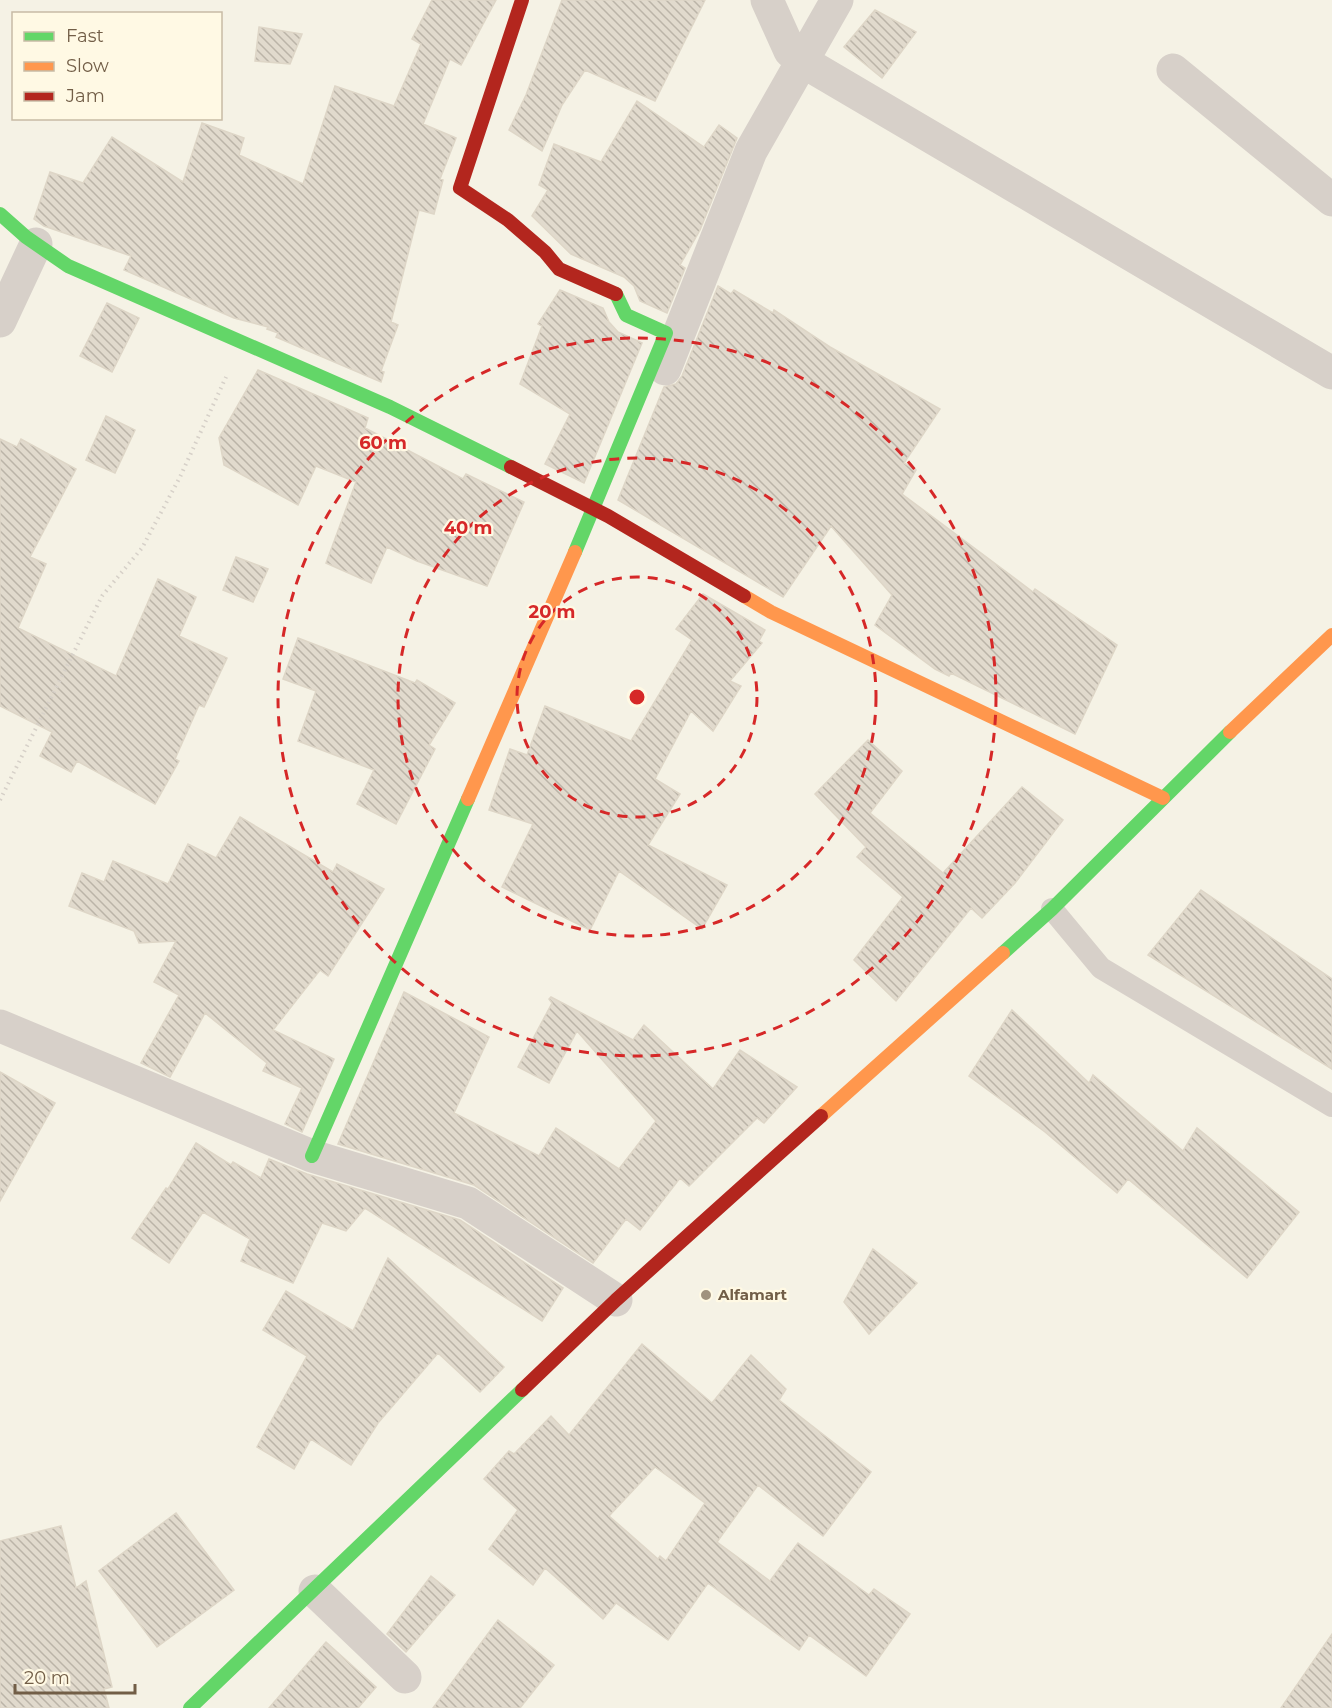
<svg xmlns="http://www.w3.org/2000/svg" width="1332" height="1708" viewBox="0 0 1332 1708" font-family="Montserrat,sans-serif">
<defs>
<pattern id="building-back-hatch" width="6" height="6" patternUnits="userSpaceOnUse" patternTransform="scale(1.5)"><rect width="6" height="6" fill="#e1dacd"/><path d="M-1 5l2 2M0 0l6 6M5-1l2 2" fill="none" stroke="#bbb4a8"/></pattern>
</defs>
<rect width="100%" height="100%" fill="#f5f2e5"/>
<!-- building -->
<path fill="url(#building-back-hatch)" stroke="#ded6c7" stroke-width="1.5" fill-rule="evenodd" d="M 432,0 L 496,0 L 461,65 L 450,59 L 423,124 L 456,138 L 440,179 L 443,180 L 434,214 L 419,210 L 391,322 L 398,325 L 381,371 L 384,372 L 381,382 L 276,337 L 278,333 L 267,329 L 268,327 L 234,318 L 124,270 L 131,256 L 44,226 L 34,219 L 50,172 L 83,183 L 112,137 L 183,182 L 202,123 L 244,138 L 239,155 L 303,184 L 335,86 L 394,106 L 421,44 L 412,39 Z
M 562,0 L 705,0 L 655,101 L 585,70 L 562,105 L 542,151 L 509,130 L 526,95 Z
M 875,10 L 916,32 L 882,78 L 844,47 Z
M 259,27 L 302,34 L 290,64 L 255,61 Z
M 637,101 L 704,147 L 719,125 L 737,138 L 700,230 L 680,265 L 685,268 L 667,313 L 640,301 L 634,286 L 624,277 L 571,254 L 532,216 L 548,190 L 539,185 L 554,144 L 601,162 Z
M 718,286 L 731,294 L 734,290 L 773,313 L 774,310 L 830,347 L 940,409 L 904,463 L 916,470 L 902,494 L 1033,592 L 1035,589 L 1117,645 L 1075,734 L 951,673 L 949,676 L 935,669 L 875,625 L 892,595 L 831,526 L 783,597 L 618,500 L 664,387 L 676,384 L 682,376 Z
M 560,290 L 603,308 L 609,322 L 618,332 L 642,343 L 584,483 L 545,464 L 570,414 L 520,384 L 542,326 L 538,324 Z
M 107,303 L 139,318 L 112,372 L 80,356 Z
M 258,370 L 368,418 L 365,428 L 463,479 L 466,474 L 524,502 L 487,586 L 417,561 L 387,547 L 371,583 L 326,563 L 356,482 L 316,466 L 298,505 L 224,465 L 219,438 Z
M 106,416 L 135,430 L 115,473 L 86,460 Z
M 0,439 L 17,447 L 21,439 L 76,469 L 30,557 L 46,564 L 18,628 L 116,676 L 158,579 L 196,597 L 179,636 L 227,658 L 204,707 L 199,705 L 175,759 L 179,761 L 155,804 L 77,761 L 71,772 L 40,756 L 52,732 L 0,706 Z
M 236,557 L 268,569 L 253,602 L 223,590 Z
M 703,594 L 765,630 L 759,641 L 762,643 L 730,681 L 741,686 L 713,731 L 691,711 L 655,779 L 680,794 L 648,845 L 727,885 L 702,929 L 619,871 L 590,930 L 502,887 L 533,824 L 489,810 L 510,749 L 527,755 L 545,706 L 631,741 L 692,640 L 676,629 Z
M 298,638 L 415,683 L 417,680 L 455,703 L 429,745 L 435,749 L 396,824 L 357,804 L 374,770 L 298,741 L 316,691 L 283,679 Z
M 868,740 L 902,771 L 870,813 L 943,873 L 1022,787 L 1063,820 L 1015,883 L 982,918 L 971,908 L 896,1001 L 854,960 L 903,897 L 857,857 L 866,847 L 815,794 Z
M 240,817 L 333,872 L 337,864 L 384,889 L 328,976 L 320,970 L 273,1030 L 334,1059 L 302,1132 L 285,1124 L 302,1088 L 263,1071 L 267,1063 L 205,1013 L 170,1077 L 141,1063 L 179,995 L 154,982 L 176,941 L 139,943 L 134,931 L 69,906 L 82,873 L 104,882 L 113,861 L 168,884 L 188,844 L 216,858 Z
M 1201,890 L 1332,979 L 1332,1069 L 1148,955 Z
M 404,992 L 489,1037 L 454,1113 L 539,1156 L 556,1128 L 619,1169 L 656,1121 L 577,1031 L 549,1083 L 518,1067 L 552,1003 L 549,999 L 551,997 L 633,1040 L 644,1025 L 713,1089 L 740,1050 L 797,1087 L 764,1123 L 757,1118 L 689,1186 L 680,1178 L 640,1230 L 626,1219 L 593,1263 L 474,1185 L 338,1144 Z
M 1012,1010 L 1089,1083 L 1093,1075 L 1183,1151 L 1197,1128 L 1299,1212 L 1247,1278 L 1128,1179 L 1117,1193 L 1045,1132 L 969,1076 Z
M 0,1072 L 55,1103 L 0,1201 Z
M 196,1143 L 231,1165 L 233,1162 L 261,1178 L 269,1159 L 307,1174 L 460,1220 L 563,1288 L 542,1321 L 365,1208 L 346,1231 L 322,1223 L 293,1283 L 241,1261 L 250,1239 L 203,1212 L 169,1263 L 132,1238 L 166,1188 L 168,1189 Z
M 873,1249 L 917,1283 L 869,1334 L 844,1302 Z
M 388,1258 L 504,1367 L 480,1392 L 438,1353 L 378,1423 L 351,1465 L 311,1439 L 294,1469 L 257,1447 L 307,1356 L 263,1330 L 286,1291 L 353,1331 Z
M 642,1344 L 712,1403 L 751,1355 L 786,1389 L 779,1400 L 871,1472 L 823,1536 L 758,1485 L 717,1542 L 770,1581 L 798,1543 L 869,1595 L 874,1589 L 910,1614 L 866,1676 L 809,1635 L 799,1650 L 708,1583 L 668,1640 L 616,1603 L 603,1619 L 545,1568 L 533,1585 L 489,1549 L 518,1510 L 484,1479 L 509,1451 L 514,1454 L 551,1416 L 569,1435 ZM 655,1467 L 705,1503 L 666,1561 L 660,1556 L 658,1559 L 609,1516 Z
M 176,1513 L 234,1590 L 157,1647 L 99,1571 Z
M 61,1526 L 76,1588 L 86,1581 L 112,1687 L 104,1689 L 109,1708 L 0,1708 L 0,1541 Z
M 431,1576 L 455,1595 L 406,1652 L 387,1634 Z
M 498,1620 L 554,1665 L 520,1708 L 433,1708 Z
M 1332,1634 L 1332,1708 L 1281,1708 Z
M 326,1642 L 376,1687 L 358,1708 L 269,1708 Z"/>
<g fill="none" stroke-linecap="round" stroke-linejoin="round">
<!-- path -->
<path stroke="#d6d0c8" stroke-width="4" stroke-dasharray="1.5 4.5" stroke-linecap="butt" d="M 0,800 L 102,596 L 142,548 L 180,477 L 226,377"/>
<!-- lane -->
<path stroke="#d7d0c9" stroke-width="22" d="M 1052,909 L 1101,968 L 1332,1106"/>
<!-- street -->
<path stroke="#d7d0c9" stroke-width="33" d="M 767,0 L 790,51 L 802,61 L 1332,373
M 1173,70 L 1332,200
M 0,321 L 36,244
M 665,369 L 751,151 L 837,0
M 0,1026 L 312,1156 L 468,1203 L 616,1300
M 315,1591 L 405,1677"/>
<!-- fast -->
<path stroke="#63d668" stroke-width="14" d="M 0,214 L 26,237 L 68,266 L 390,407 L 511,467
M 575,552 L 666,333 L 626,315 L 616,294
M 1003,953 L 1052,909 L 1230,732
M 312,1156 L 468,799
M 190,1708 L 522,1390"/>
<!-- slow -->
<path stroke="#ff974d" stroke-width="14" d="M 744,596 L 771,612 L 1163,798
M 1230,732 L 1332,635
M 468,799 L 575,552
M 821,1116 L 1003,953"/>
<!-- jam -->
<path stroke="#b3261e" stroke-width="14" d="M 522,0 L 460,188 L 508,220 L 545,252 L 559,269 L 616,294
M 511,467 L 608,516 L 744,596
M 522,1390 L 616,1300 L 821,1116"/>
</g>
<!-- distance rings -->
<g fill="none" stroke="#d62828" stroke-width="3" stroke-dasharray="10 8">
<circle cx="637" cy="697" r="120"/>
<circle cx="637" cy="697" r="239"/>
<circle cx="637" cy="697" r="359"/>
</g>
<!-- markers -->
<circle fill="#a0927e" stroke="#fff9e4" stroke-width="2" cx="706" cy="1295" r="6"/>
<g text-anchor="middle" stroke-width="4.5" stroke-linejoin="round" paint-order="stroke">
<!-- poi labels -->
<g font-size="15" font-weight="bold" fill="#725e47" stroke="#fff9e4" text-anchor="start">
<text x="718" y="1300">Alfamart</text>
</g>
</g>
<circle cx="637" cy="697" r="9" fill="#d62828" stroke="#fff9e4" stroke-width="3"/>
<g font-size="18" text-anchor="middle" font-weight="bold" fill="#d62828" stroke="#fff9e4" stroke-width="4.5" stroke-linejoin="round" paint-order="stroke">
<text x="383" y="449">60 m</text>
<text x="468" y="534">40 m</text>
<text x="552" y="618">20 m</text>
</g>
<!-- legend -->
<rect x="12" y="12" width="210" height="108" fill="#fff9e4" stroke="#c7bba5" stroke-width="1.5"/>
<rect x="24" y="32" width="30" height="9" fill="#63d668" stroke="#c7bba5" stroke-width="1.5"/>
<text x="66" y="42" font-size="18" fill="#725e47">Fast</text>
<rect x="24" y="62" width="30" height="9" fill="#ff974d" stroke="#c7bba5" stroke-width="1.5"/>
<text x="66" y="72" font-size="18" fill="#725e47">Slow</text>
<rect x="24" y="92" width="30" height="9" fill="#b3261e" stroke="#c7bba5" stroke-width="1.5"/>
<text x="66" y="102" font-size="18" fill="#725e47">Jam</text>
<!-- scale -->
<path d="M15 1684v9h120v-9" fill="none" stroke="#725e47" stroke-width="3"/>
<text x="24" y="1684" font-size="18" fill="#725e47" stroke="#fff9e4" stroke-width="4.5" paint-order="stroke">20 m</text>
</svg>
